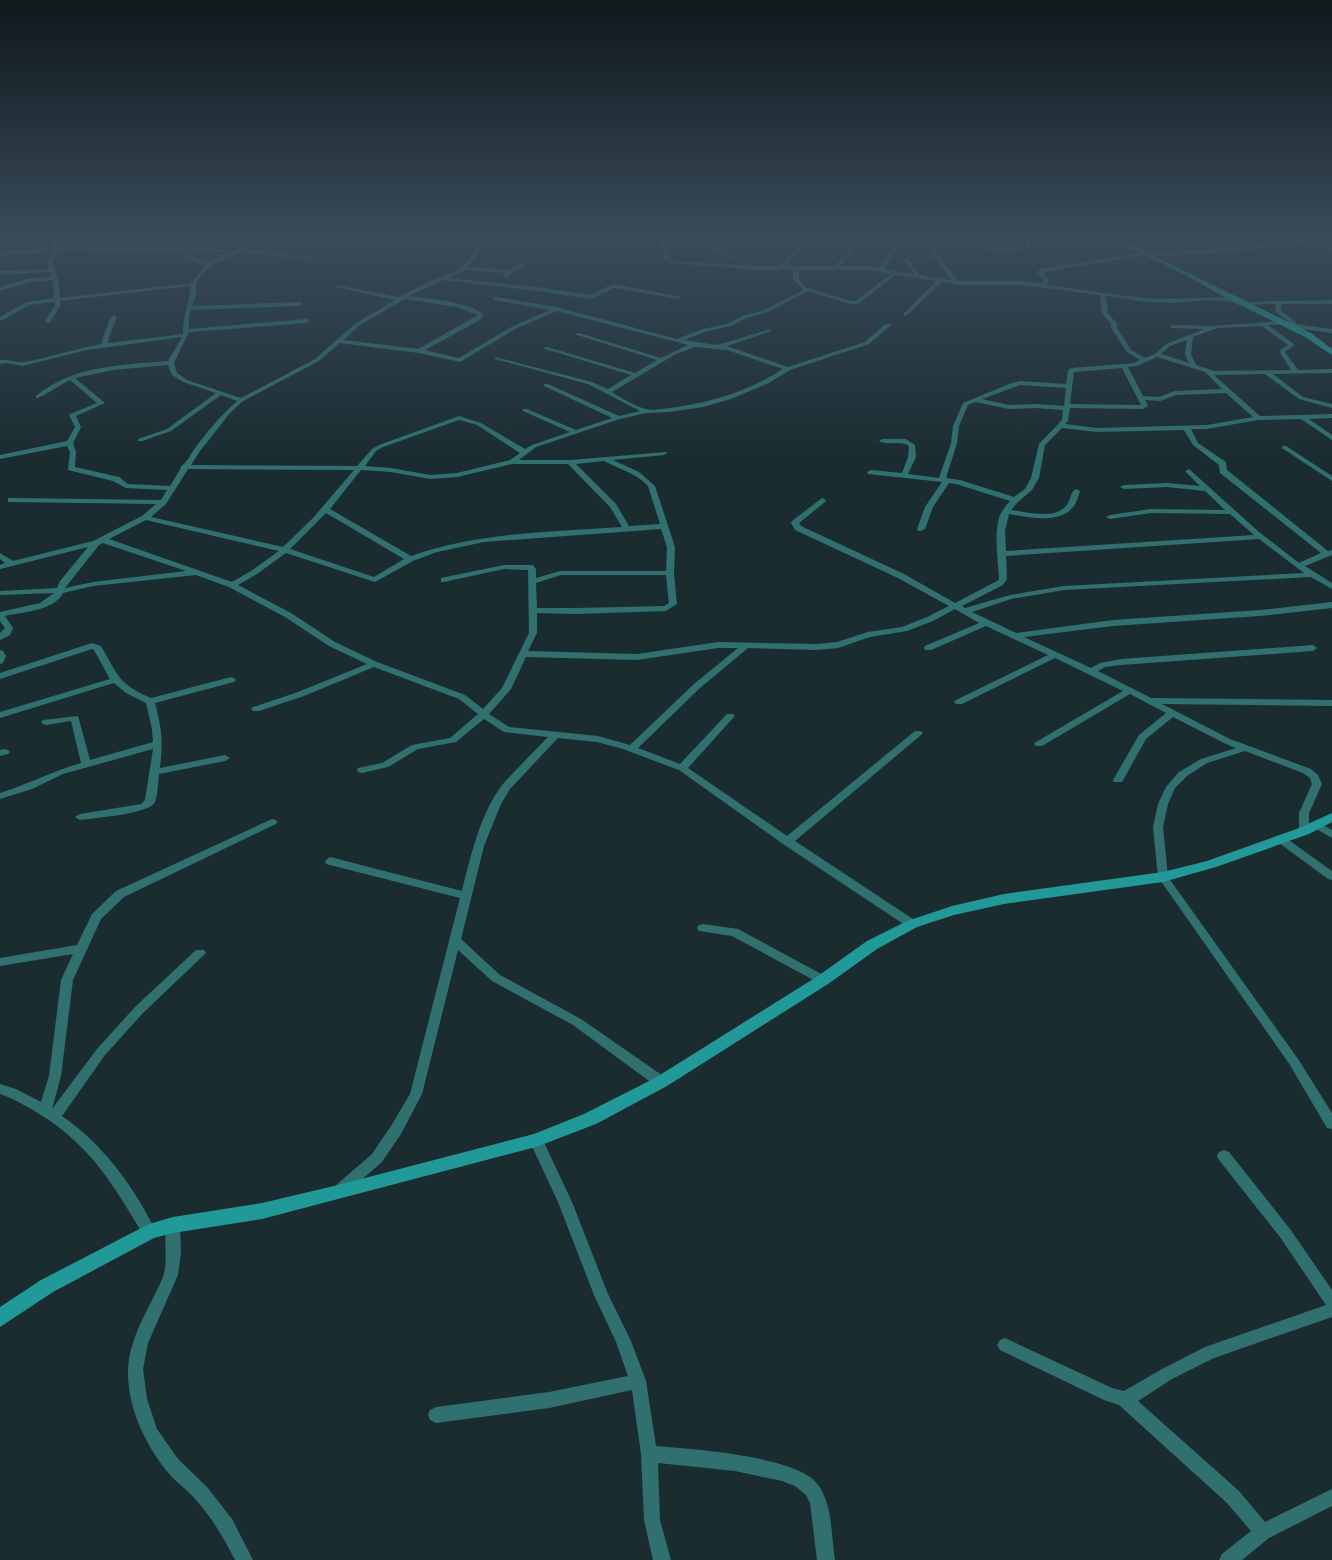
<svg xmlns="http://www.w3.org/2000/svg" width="1332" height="1560" viewBox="0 0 1332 1560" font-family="'Zilla Slab',serif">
<rect width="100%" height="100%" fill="#1b2c31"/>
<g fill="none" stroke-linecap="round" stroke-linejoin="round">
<!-- street -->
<path fill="#307170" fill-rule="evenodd" d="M 53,237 L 58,237 L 58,247 L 192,249 L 195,247 L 233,251 L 238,249 L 244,241 L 241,237 L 246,237 L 250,241 L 244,249 L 315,257 L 313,260 L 241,252 L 212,265 L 200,277 L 196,284 L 196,296 L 192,306 L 300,302 L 303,304 L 300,306 L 191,310 L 189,316 L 189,329 L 307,319 L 310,321 L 307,323 L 189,332 L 174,363 L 177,373 L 187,380 L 241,398 L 315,359 L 356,323 L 395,300 L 335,287 L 335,285 L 399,297 L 418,287 L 462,268 L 478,246 L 480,237 L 485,237 L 484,244 L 560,242 L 566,237 L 572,237 L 561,245 L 483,247 L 468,267 L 510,270 L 519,264 L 524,265 L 506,278 L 503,276 L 506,273 L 466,270 L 448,278 L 537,287 L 590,295 L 613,284 L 681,297 L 678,299 L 614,288 L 591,299 L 537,291 L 443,280 L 409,296 C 431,299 468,301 484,315 L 480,320 L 425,350 L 459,358 L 513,326 L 550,310 L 494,300 L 494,298 L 496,297 L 556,307 L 677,339 L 703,329 L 727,324 L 743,316 L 764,310 L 803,290 L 793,279 L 793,270 L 755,270 L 670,263 L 665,259 L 658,237 L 663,237 L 670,258 L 673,261 L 755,266 L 780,266 L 798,245 L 777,242 L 779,239 L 804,244 L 786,266 L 835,266 L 857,241 L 848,237 L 860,237 L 863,241 L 840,266 L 868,266 L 879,268 L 895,246 L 898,248 L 884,269 L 914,274 L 904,260 L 907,258 L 920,275 L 952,280 L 929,251 L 940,237 L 945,237 L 935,251 L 958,281 L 1021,281 L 1042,284 L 1043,280 L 1037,272 L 1040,269 L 1146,252 L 1148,254 L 1228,248 L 1297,240 L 1314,242 L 1332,247 L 1332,251 L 1314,245 L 1297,244 L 1228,252 L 1150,257 L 1148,255 L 1043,272 L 1049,280 L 1047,285 C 1080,289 1113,295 1146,298 C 1175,301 1204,296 1234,298 L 1237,300 L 1234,302 L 1210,300 L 1175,303 L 1146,302 L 1106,296 L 1108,313 L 1117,324 L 1117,328 L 1131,350 L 1145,358 L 1155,354 L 1166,344 L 1204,329 L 1171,328 L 1171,326 L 1173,325 L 1212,326 L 1284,321 L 1286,324 L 1291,324 L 1275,311 L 1276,304 L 1239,305 L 1236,303 L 1237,302 L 1332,300 L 1332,304 L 1282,304 L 1280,310 L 1296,322 L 1296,324 L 1332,329 L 1332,333 L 1288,327 L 1286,324 L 1268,325 L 1295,345 L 1285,352 L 1298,370 L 1332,369 L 1332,373 L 1273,374 L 1303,397 L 1332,404 L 1332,408 L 1299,399 L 1265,374 L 1214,375 L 1260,416 L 1332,414 L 1332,418 L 1309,419 L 1332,435 L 1332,440 L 1301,419 L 1258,420 L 1207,429 L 1191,429 L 1198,443 L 1226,462 L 1227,470 L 1328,551 L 1332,550 L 1332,555 L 1305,566 L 1332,583 L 1332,589 L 1311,577 L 1064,590 L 1011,599 L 972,612 L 1016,633 L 1113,620 L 1260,610 L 1332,602 L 1332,608 L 1260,616 L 1113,626 L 1024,637 L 1091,668 L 1100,663 L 1121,659 L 1313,645 L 1317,648 L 1313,651 L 1121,665 L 1105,667 L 1098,671 L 1151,698 L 1332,700 L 1332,706 L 1162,704 L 1230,739 L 1311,769 L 1318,775 L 1322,784 L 1309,813 L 1309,831 L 1308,833 L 1300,833 L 1299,831 L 1299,813 L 1312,784 L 1310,778 L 1303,773 L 1245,751 L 1207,763 L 1187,776 L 1175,788 L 1168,804 L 1163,827 L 1168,877 L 1298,1059 L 1332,1113 L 1332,1129 L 1327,1128 L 1290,1065 L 1158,877 L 1153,827 L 1158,804 L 1166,787 L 1179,772 L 1201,759 L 1236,748 L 1224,743 L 1173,717 L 1146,739 L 1122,782 L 1114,782 L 1113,780 L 1139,735 L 1166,713 L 1130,694 L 1042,746 L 1036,746 L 1034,744 L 1036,742 L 1123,691 L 1055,658 L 962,704 L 956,704 L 954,702 L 956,700 L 1048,655 L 986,626 L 931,650 L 925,650 L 924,648 L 925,646 L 979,623 L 955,609 L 933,621 L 907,631 L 870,637 L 838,648 L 817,650 L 748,648 L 700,688 L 638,748 L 680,764 L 727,714 L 733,714 L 735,716 L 733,718 L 688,768 L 787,836 L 915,731 L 921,731 L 923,733 L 921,735 L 795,841 L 916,921 L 918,924 L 916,927 L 908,927 L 783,844 L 679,770 L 623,749 L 597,742 L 558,738 L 510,789 L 501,804 L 484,846 L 461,939 L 500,975 L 581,1019 L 666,1078 L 667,1082 L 666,1086 L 661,1087 L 656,1086 L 573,1025 L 492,981 L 458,950 L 422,1094 L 401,1134 L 382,1162 L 345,1194 L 340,1196 L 335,1194 L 333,1190 L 335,1186 L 372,1154 L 391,1126 L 410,1094 L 460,898 L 326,864 L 325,861 L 330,857 L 462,891 C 470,858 481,811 503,784 C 517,768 533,753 548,737 L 504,732 L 484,719 L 456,742 L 418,749 L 388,767 L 362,773 L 358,772 L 357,770 L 358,768 L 382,763 L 412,745 L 450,738 L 478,714 L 459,699 L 374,667 L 304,696 L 259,711 L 253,711 L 251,709 L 253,707 L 298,692 L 367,664 L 329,646 L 285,617 L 229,587 L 196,575 L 93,586 L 63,593 C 54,611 22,612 5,616 L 13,628 L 10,635 L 0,640 L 0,633 L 5,628 L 0,621 L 0,612 L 40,603 L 54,593 L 0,595 L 0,591 L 57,588 L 60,581 L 88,547 L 0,569 L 0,565 L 5,563 L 0,559 L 0,553 L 13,561 L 93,541 L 142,516 L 156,504 L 11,502 L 8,502 L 8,498 L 161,500 L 167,490 L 126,488 L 113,481 L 68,470 L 70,452 L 67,446 L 0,459 L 0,455 L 67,441 L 75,427 L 69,415 L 70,414 L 97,403 L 70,380 C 61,384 42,398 36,398 L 36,396 C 74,365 121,365 168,361 L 182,337 L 87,350 L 22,366 L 6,363 L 0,364 L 0,360 C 8,359 16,363 24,362 C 50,358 76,348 102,344 L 103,337 L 111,317 L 114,315 L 117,317 L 109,337 L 108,343 L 183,334 C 182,318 190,302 190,286 L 60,301 L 61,305 L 50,322 L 48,323 L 45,321 L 55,305 L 55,302 L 29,305 L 9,317 L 0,321 L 0,317 L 26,302 L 54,298 L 53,280 L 31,282 L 0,291 L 0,287 L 31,278 L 52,277 L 50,272 L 0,275 L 0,271 L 48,269 L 47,262 L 53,251 L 0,256 L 0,252 L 53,248 ZM 58,250 L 188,252 L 183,256 L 183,258 L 206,265 L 191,283 L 60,298 L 58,278 L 55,271 L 56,270 L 53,267 L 53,262 ZM 195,252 L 229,252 L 209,262 L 189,256 ZM 799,270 L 868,270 L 891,274 L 855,301 L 852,301 L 805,287 L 799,279 ZM 896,275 L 936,281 L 904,313 L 904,315 L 906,316 L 942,282 L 957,285 L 1021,285 L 1100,295 L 1102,313 L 1111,324 L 1111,328 L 1127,352 L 1140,360 L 1134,363 L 1071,368 L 1068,370 L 1066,384 L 1020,381 L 1009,384 L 963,403 L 953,426 L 951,443 L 939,478 L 908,474 L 916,457 L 915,445 L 906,439 L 882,439 L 879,441 C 887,446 900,440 909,446 L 908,457 L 902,473 L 871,470 L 867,472 L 868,474 L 942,482 L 925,507 L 917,529 L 918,531 L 921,531 L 925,529 L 933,507 L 949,483 L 956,484 L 1010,501 C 1006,506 1001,511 999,518 C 994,536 998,560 999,579 L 997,581 L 955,603 L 904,574 L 801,526 L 799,523 L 825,502 L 826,500 L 822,498 L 792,521 L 791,523 L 795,530 L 898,578 L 949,606 L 927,617 L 902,627 L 868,632 L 837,642 L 817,644 L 718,642 L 637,654 L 528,651 L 537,633 L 537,613 L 575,614 L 666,611 L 677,604 L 674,573 L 675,547 L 655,486 L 639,472 L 613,460 L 664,455 L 667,453 L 666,452 L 570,460 L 519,460 L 536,447 L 620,419 L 646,413 L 669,412 L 703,407 L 731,399 L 769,383 L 790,370 L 869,344 L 891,325 L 891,323 L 884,325 L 865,342 L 788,367 L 727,346 L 771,331 L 771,329 L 717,345 L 684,340 L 707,331 L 731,326 L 747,318 L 768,312 L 808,291 L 850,304 L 858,304 ZM 405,299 L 456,307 L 478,315 L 418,349 L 344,340 L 360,325 ZM 557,311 L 688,345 L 661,358 L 579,333 L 574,334 L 657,360 L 635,373 L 547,347 L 542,348 L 631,375 L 608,389 L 592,382 L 495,357 L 495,359 L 588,384 L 640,411 L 619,416 L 548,384 L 544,384 L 544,386 L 612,418 L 576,430 L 527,409 L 523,409 L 523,411 L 570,432 L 532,445 L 525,449 L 481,423 L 459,416 L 379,445 L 372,449 L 357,466 L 191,465 L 200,451 L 230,413 L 243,401 L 319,361 L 340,343 L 419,353 L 460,362 L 517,328 ZM 1262,326 L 1288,345 L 1279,351 L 1291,370 L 1214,371 L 1196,365 L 1191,354 L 1193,337 L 1217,328 ZM 1187,340 L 1185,354 L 1189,363 L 1161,354 L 1170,346 ZM 695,347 L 727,350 L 783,369 C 750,390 716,401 677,407 C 668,408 655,411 646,409 C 637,407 619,397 612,392 L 676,354 ZM 1157,357 L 1205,372 L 1222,389 L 1175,391 L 1159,397 L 1143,396 L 1128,367 L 1137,366 ZM 168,365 L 172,375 L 183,382 L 216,393 L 167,429 L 138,439 L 138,441 L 142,441 L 171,431 L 221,395 L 237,401 C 221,415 207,432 195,448 C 190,455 187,463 180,467 L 181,468 L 170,486 L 128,484 L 119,477 L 75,467 L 76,452 L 73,443 L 81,427 L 76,416 L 105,403 L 75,378 L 113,370 ZM 1122,368 L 1141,405 L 1070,404 L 1074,372 ZM 1020,385 L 1066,388 L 1064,406 L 1036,404 L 1009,405 L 982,399 ZM 1226,393 L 1253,417 L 1207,425 L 1097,428 L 1065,424 L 1068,421 L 1070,408 L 1143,409 L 1148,406 L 1145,400 L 1160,401 L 1176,395 ZM 975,402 L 1009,409 L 1036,408 L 1063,410 L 1062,420 L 1039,444 L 1031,478 L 1025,489 L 1014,497 L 960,480 L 946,478 L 957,443 L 959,426 L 968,405 ZM 459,420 L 477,425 L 520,453 L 510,460 L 457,473 L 430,475 L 391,468 L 365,466 L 376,451 L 383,447 ZM 1062,428 L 1097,432 L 1184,430 L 1193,445 L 1219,465 L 1220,473 L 1321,553 L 1299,563 L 1259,532 L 1189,469 L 1185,471 L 1200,486 L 1167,483 L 1124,485 L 1120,487 L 1124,489 L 1167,487 L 1205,491 L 1225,510 L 1151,509 L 1110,515 L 1106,517 L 1110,519 L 1151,513 L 1230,514 L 1254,535 L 1006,551 L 1005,531 L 1009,514 C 1028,517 1060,525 1074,506 C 1077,502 1078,496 1080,491 L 1076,489 C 1070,492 1071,500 1066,506 C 1054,520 1027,512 1011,510 L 1018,502 L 1032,490 L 1039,478 L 1045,445 ZM 604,461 C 619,469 636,473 648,486 L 660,524 L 629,526 L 616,504 L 576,464 ZM 512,464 L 568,464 L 610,507 L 622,527 C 551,532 478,532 411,556 L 330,509 L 361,470 L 391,472 L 430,479 L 457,477 ZM 188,469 L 354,470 L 313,518 L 283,547 L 151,517 L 166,504 ZM 326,513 L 404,559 L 374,577 L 290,549 ZM 146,520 L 279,551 L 251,571 L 232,582 L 109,539 ZM 661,529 L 667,547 L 666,571 L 560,571 L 536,578 L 536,569 L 533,565 L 504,565 L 441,578 L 441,582 L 444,582 L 504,569 L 528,570 L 529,633 L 502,688 L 483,709 L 465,695 L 377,662 L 335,642 L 291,613 L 238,585 L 257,574 L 286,553 L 375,582 L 413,561 L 437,552 L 484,542 ZM 1259,539 L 1304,573 L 1064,586 L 1010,595 L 965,608 L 962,606 L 1003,585 L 1007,579 L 1006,556 ZM 103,543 L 186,571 L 93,582 L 65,588 L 99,545 ZM 561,575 L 666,575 L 669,603 L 664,606 L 575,608 L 537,608 L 536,583 ZM 718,648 L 738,648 L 694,684 L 630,745 L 598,736 L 509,727 L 489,714 L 511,689 L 526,657 L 637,660 Z
M 321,237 L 331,237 L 331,238 L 329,239 Z
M 406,237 L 474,237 L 472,238 L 408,238 Z
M 685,237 L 689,237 L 690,242 L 717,248 L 735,257 L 730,258 L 713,250 L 685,244 Z
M 763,237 L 776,237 L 776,238 L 774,239 Z
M 977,237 L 981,237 L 982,242 C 994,251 1011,248 1026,246 L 1026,237 L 1031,237 L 1030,248 C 1013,251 990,255 976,243 Z
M 1282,446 L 1286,446 L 1332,476 L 1332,481 L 1282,448 Z
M 92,643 L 101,646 C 118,675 118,684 151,698 L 231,677 L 234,678 L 236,680 L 234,682 L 155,703 C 162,730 163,740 160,768 L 225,755 L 230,758 L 225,761 L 159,774 C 158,782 158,794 155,802 C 149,814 95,818 80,820 L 75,817 L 80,814 L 141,804 L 145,800 L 153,749 L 63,774 L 32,789 L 0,799 L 0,793 C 28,784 53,771 81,763 L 71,721 L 46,725 L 43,724 L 41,722 L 43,720 L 78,716 L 90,760 L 153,742 L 152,729 L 146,703 L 126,693 L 114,683 L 0,718 L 0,712 L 110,679 L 94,650 L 92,649 L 0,679 L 0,673 Z
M 0,650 L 3,651 L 6,656 L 3,663 L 0,664 Z
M 5,749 L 8,750 L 10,752 L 8,754 L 0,756 L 0,750 Z
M 272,819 L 276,820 L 277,822 L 276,824 L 124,897 L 101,919 L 73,980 L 61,1076 L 52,1109 L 97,1049 L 135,1007 L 196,950 L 204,950 L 206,953 L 143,1013 L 105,1055 L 62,1116 C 103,1144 135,1188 156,1232 L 154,1236 L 149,1238 L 144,1236 C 114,1186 92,1147 41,1115 C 28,1107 15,1099 0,1094 L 0,1084 L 16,1089 L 41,1102 L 49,1076 L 61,980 L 73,954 L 0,966 L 0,958 L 77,945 L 92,914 L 116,891 Z
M 1317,822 L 1332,830 L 1332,838 L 1313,827 L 1312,825 Z
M 1279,835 L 1283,836 L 1332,871 L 1332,880 L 1328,879 L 1275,840 L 1274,838 Z
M 703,924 L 738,929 L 827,977 L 829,980 L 827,983 L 823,984 L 819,983 L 732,936 L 699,931 L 697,928 L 699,925 Z
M 536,1135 L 541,1136 L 572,1202 L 608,1294 L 631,1341 L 646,1381 L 656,1446 C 691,1449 801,1456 819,1486 C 833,1507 831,1536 835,1560 L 817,1560 L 810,1503 L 806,1495 L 795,1486 L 782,1481 L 735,1471 L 658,1463 L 660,1520 L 671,1560 L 653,1560 L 644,1520 L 641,1454 L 632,1390 L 549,1408 L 436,1423 L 430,1420 L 428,1415 L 430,1410 L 436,1407 L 549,1392 L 628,1376 L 616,1342 L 594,1295 L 558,1202 L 529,1140 L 531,1136 Z
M 1224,1150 L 1229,1152 L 1290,1229 L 1332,1290 L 1332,1317 L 1214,1358 L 1172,1379 L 1138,1401 L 1239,1491 L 1265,1522 L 1332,1489 L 1332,1506 L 1269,1538 L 1242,1560 L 1219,1560 L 1222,1554 L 1251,1531 L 1227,1503 L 1119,1405 L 1104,1400 L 1000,1350 L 997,1345 L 1000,1340 L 1005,1338 L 1112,1388 L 1124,1391 L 1162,1369 L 1205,1347 L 1326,1305 L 1280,1237 L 1219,1160 L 1217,1156 L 1219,1152 Z
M 173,1219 L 178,1221 L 180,1225 L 181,1252 L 178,1275 L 148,1343 L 143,1369 L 147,1399 L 157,1429 L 178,1459 L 207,1487 L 232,1519 L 253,1560 L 235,1560 C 224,1538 212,1518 196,1500 C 187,1489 174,1481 166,1470 C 139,1436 118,1385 133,1343 C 140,1320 154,1299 163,1277 C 169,1260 162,1234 168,1221 Z"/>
<!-- secondary -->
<path fill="#219998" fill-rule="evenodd" d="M 1107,237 L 1115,237 L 1311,333 L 1332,349 L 1332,355 L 1305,337 L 1232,301 L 1172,268 Z
M 1332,813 L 1332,822 L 1309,834 L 1216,867 L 1163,882 L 1004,904 L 954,915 L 917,927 L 877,949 L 828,984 L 667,1086 L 596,1124 L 536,1147 L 338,1199 L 262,1219 L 173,1233 L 154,1238 L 53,1292 L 0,1327 L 0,1307 L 41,1280 L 149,1224 L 173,1217 L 262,1203 L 338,1185 L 534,1134 L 584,1114 L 655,1078 L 818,976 L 867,941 L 907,921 L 952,906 L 1004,894 L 1163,872 L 1207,861 L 1299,828 Z"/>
</g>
<!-- sky -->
<linearGradient id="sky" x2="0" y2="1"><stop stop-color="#0f181b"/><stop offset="0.52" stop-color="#394b5a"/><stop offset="1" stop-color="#394b5a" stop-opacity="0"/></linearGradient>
<rect width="1332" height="456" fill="url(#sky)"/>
</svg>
